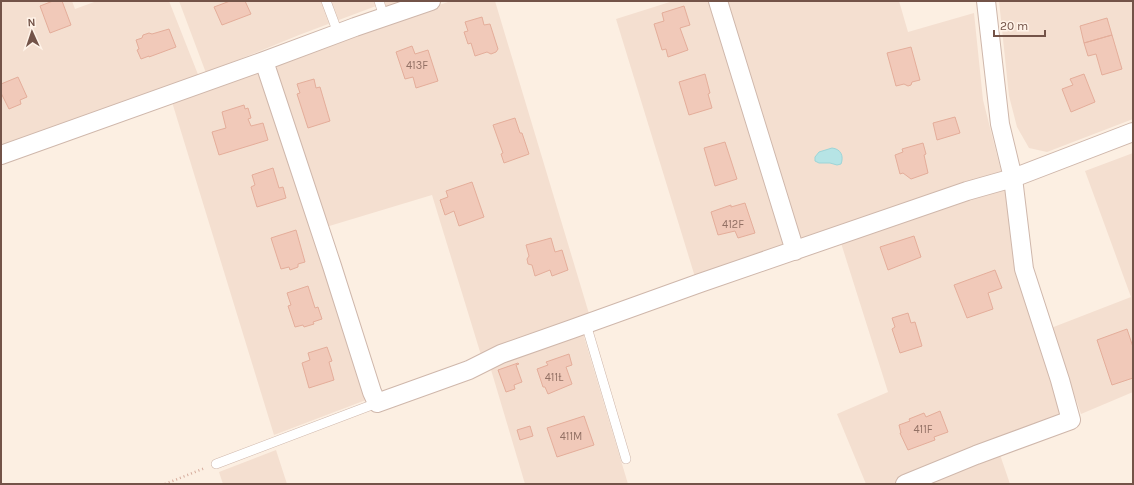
<svg xmlns="http://www.w3.org/2000/svg" width="1134" height="485" viewBox="0 0 1134 485" font-family="Karla,sans-serif">
<rect width="100%" height="100%" fill="#fcefe2"/>
<!-- residential -->
<path fill="#f4dfd0" d="M 1,1 L 72,1 L 75,9 L 97,1 L 169,1 L 199,77 L 1,149 Z
M 179,1 L 403,1 L 386,7 L 384,3 L 299,35 L 206,73 Z
M 451,1 L 495,1 L 590,317 L 481,355 L 432,195 L 326,227 L 274,65 L 379,25 Z
M 673,1 L 711,1 L 784,241 L 780,249 L 695,277 L 616,19 Z
M 726,1 L 899,1 L 908,32 L 974,13 L 983,100 L 1002,175 L 801,243 Z
M 999,1 L 1133,1 L 1133,119 L 1047,152 L 1029,148 L 1017,127 L 1009,96 Z
M 263,70 L 366,400 L 274,435 L 172,102 Z
M 1133,153 L 1133,392 L 1081,414 L 1051,328 L 1131,297 L 1085,171 Z
M 1007,185 L 1066,417 L 996,443 L 1010,484 L 866,484 L 837,414 L 888,392 L 841,243 Z
M 582,330 L 628,484 L 525,484 L 489,363 Z
M 276,450 L 287,484 L 223,484 L 219,472 Z"/>
<!-- water -->
<path fill="#b6e4e5" stroke="#9dd5d7" d="M 832,148 C 841,149 844,156 841,164 L 837,165 L 830,163 L 819,163 L 815,161 L 815,157 L 819,152 Z"/>
<!-- building -->
<path fill="#f1c9b9" stroke="#e4ad9a" d="M 53,1 L 62,1 L 71,25 L 50,33 L 40,6 Z
M 230,1 L 245,1 L 251,14 L 222,25 L 214,7 Z
M 684,6 L 690,25 L 680,28 L 688,50 L 668,57 L 666,49 L 662,50 L 654,24 L 664,21 L 662,13 Z
M 482,17 L 484,25 L 490,24 L 498,49 L 496,52 L 491,54 L 487,52 L 475,56 L 471,43 L 468,44 L 464,32 L 468,31 L 465,22 Z
M 1107,18 L 1112,35 L 1084,43 L 1080,26 Z
M 169,29 L 176,47 L 149,57 L 149,56 L 141,59 L 137,50 L 139,49 L 136,40 L 142,38 L 143,35 L 149,33 L 152,34 Z
M 1112,35 L 1122,69 L 1102,75 L 1096,54 L 1088,56 L 1084,43 Z
M 412,46 L 415,54 L 428,50 L 438,81 L 416,88 L 413,77 L 405,79 L 396,52 Z
M 911,47 L 920,80 L 912,82 L 911,85 L 908,86 L 904,84 L 896,86 L 887,53 Z
M 705,74 L 710,93 L 708,94 L 712,108 L 689,115 L 679,82 Z
M 1084,74 L 1095,102 L 1071,112 L 1062,89 L 1073,85 L 1070,79 Z
M 18,77 L 27,97 L 20,100 L 21,104 L 9,109 L 1,93 L 1,84 Z
M 314,79 L 316,88 L 320,87 L 330,121 L 308,128 L 297,94 L 300,93 L 297,84 Z
M 244,105 L 245,109 L 248,108 L 251,118 L 248,119 L 251,126 L 263,123 L 268,140 L 219,155 L 212,132 L 226,128 L 222,112 Z
M 955,117 L 960,133 L 937,140 L 933,123 Z
M 515,118 L 520,133 L 522,133 L 529,154 L 504,163 L 501,154 L 503,153 L 493,125 Z
M 725,142 L 737,179 L 715,186 L 704,148 Z
M 923,143 L 926,154 L 924,155 L 928,173 L 911,179 L 903,173 L 900,174 L 895,155 L 903,152 L 902,149 Z
M 273,168 L 279,188 L 283,187 L 286,198 L 257,207 L 251,187 L 255,185 L 252,175 Z
M 472,182 L 484,217 L 459,226 L 454,211 L 445,215 L 440,200 L 448,197 L 446,191 Z
M 745,203 L 755,233 L 738,238 L 735,231 L 718,235 L 711,212 L 731,205 L 731,207 Z
M 296,230 L 305,262 L 298,264 L 298,267 L 290,270 L 289,267 L 281,269 L 271,238 Z
M 914,236 L 921,257 L 888,270 L 880,247 Z
M 551,238 L 555,252 L 562,250 L 568,270 L 552,276 L 550,270 L 535,276 L 532,265 L 528,264 L 527,259 L 529,256 L 526,245 Z
M 995,270 L 1002,288 L 988,293 L 993,309 L 967,318 L 954,285 Z
M 308,286 L 315,308 L 318,307 L 322,319 L 313,322 L 314,324 L 304,327 L 303,325 L 295,327 L 288,306 L 291,305 L 287,293 Z
M 908,313 L 911,323 L 915,322 L 922,346 L 900,353 L 892,329 L 895,327 L 892,318 Z
M 1127,329 L 1133,347 L 1133,378 L 1112,385 L 1097,340 Z
M 327,347 L 332,361 L 329,362 L 334,380 L 309,388 L 302,363 L 310,360 L 308,353 Z
M 569,354 L 572,365 L 566,367 L 572,384 L 548,394 L 545,387 L 543,387 L 537,369 L 548,365 L 546,362 Z
M 518,363 L 519,364 L 516,365 L 522,382 L 514,385 L 515,389 L 506,392 L 498,370 Z
M 940,411 L 948,432 L 934,437 L 935,440 L 908,450 L 900,433 L 901,433 L 899,425 L 910,421 L 909,419 L 924,413 L 926,417 Z
M 584,416 L 594,445 L 557,457 L 547,428 Z
M 530,426 L 533,436 L 520,440 L 517,430 Z"/>
<g fill="none" stroke-linecap="round" stroke-linejoin="round">
<defs>
<path id="lane" d="M 326,1 L 338,33
M 379,1 L 384,17
M 586,324 L 626,459
M 216,464 L 377,403"/>
<path id="street" d="M 718,1 L 795,251
M 264,61 L 332,266 L 372,392 L 377,403 L 469,370 L 501,354 L 572,329 L 700,283 L 967,191 L 1013,178 L 1133,132
M 1,155 L 264,61 L 355,27 L 431,1
M 905,484 L 976,455 L 1071,420 L 1060,380 L 1024,269 L 1013,178 L 1000,124 L 986,1"/>
</defs>
<!-- lane casing -->
<use href="#lane" stroke="#cfb7ab" stroke-width="10"/>
<!-- street casing -->
<use href="#street" stroke="#cfb7ab" stroke-width="20"/>
<!-- path -->
<path stroke="#d6ac9d" stroke-width="2.5" stroke-dasharray="1 3" stroke-linecap="butt" d="M 165,484 L 205,468"/>
<!-- lane -->
<use href="#lane" stroke="#fff" stroke-width="9"/>
<!-- street -->
<use href="#street" stroke="#fff" stroke-width="18"/>
</g>
<g text-anchor="middle" stroke-width="4" stroke-linejoin="round" paint-order="stroke">
<!-- number labels -->
<g font-size="11" fill="#927064">
<text x="417" y="69">413F</text>
<text x="733" y="228">412F</text>
<text x="554" y="381">411Ł</text>
<text x="923" y="433">411F</text>
<text x="571" y="440">411M</text>
</g>
</g>
<!-- border -->
<rect width="1134" height="485" fill="none" stroke="#735348" stroke-width="4"/>
<!-- north arrow -->
<g transform="translate(32 32) rotate(357)" stroke="#fff3e8" stroke-width="3" paint-order="stroke">
<path d="M0-3L7 15L0 10L-7 15Z" fill="#735348"/>
<text y="-6" font-size="11" font-weight="bold" text-anchor="middle" fill="#735348">N</text>
</g>
<!-- scale -->
<path d="M994 30v6h51v-6" fill="none" stroke="#735348" stroke-width="2"/>
<text x="1000" y="30" font-size="12" fill="#735348" stroke="#fff3e8" stroke-width="3" paint-order="stroke">20 m</text>
</svg>
